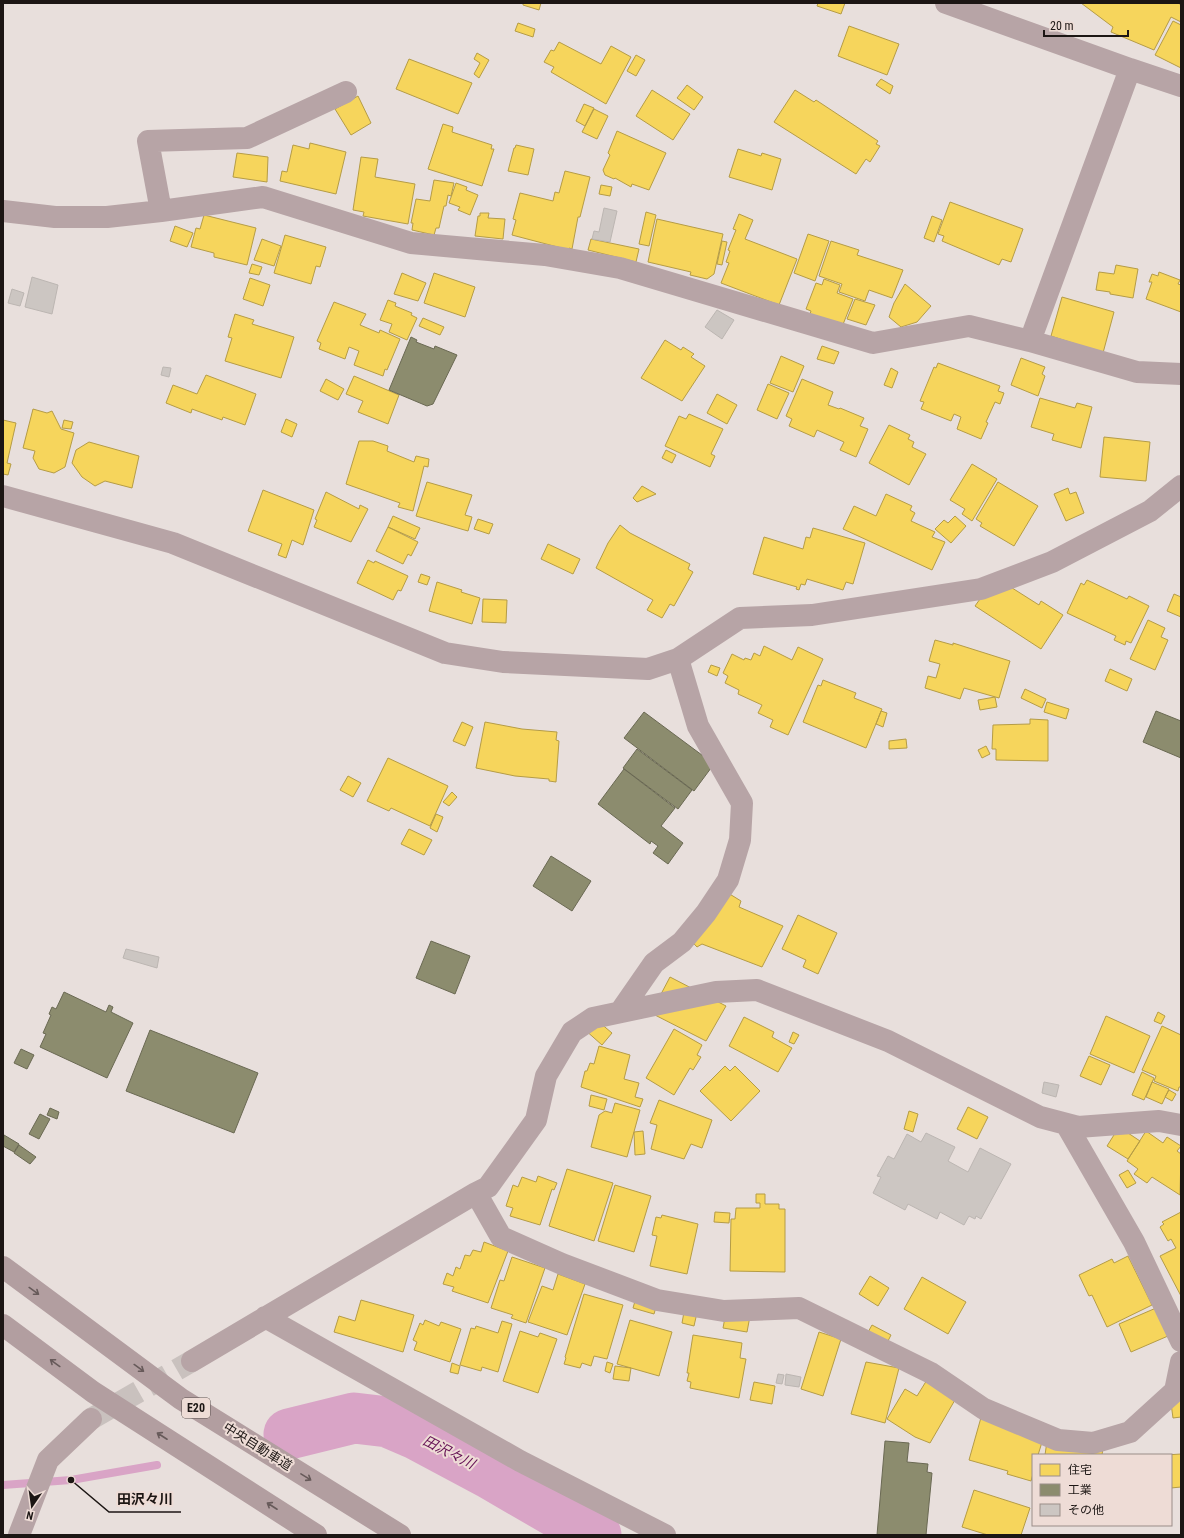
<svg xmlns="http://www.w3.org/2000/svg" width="1184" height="1538" viewBox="0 0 1184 1538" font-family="'Roboto Condensed','Noto Sans JP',sans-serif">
<rect width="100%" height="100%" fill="#e8dfdc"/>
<!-- homes -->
<path fill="#f6d55c" stroke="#b59c46" d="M 523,3 L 541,3 L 539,10 L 523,5 Z
M 818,3 L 845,3 L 841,14 L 817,6 Z
M 1081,3 L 1178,3 L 1181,5 L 1181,22 L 1171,17 L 1154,50 L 1111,32 L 1113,27 Z
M 1173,21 L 1181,25 L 1181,68 L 1155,55 Z
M 518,23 L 535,29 L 533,37 L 515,31 Z
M 849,26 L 899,44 L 887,75 L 838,56 Z
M 559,42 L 601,64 L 611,46 L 631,57 L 606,104 L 551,72 L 554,67 L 544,62 L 551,50 L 554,51 Z
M 477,53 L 489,60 L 479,78 L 474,74 L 480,63 L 474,59 Z
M 636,55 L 645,60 L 636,76 L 627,71 Z
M 409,59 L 472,83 L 458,114 L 396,89 Z
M 881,79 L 893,86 L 890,94 L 876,85 Z
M 687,85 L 703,97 L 694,110 L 677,98 Z
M 652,90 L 690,114 L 673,140 L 636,116 Z
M 795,90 L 814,102 L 816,100 L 878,141 L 876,144 L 880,146 L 870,162 L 866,159 L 856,174 L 774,122 Z
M 358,96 L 371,123 L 351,135 L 335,109 Z
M 584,104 L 594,108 L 585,126 L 576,121 Z
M 594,109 L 608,116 L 597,139 L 582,132 Z
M 443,124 L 453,127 L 452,132 L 492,145 L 491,149 L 494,149 L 482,186 L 428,169 Z
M 617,131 L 666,153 L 649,190 L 632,184 L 631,187 L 615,178 L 614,179 L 605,175 L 603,170 L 610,155 L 608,153 Z
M 310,143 L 346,152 L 336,194 L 280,181 L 282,171 L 287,172 L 293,145 L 309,149 Z
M 516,145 L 534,149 L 528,175 L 508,171 L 514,148 L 515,148 Z
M 738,149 L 761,156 L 762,153 L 781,159 L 772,190 L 729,177 Z
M 237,153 L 268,157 L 267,182 L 233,177 Z
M 361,157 L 378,159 L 375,177 L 415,184 L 408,224 L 363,216 L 364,212 L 353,210 Z
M 565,171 L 590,177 L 580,217 L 578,217 L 572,249 L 569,248 L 569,250 L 512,235 L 516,220 L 513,219 L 520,193 L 553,201 L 555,192 L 559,193 Z
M 434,180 L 454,183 L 451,196 L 448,195 L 446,206 L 444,206 L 439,228 L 436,228 L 434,235 L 412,230 L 413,223 L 411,223 L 416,199 L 430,201 Z
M 456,183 L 467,187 L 466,190 L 478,195 L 470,215 L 458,210 L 460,207 L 449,203 Z
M 601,185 L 612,187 L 610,196 L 599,194 Z
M 950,202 L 1023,229 L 1011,262 L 1002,259 L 999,265 L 942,241 L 944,236 L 938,234 Z
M 646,212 L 656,215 L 649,246 L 639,244 Z
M 480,213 L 489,213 L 488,218 L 505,219 L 503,239 L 475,236 L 478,216 L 480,216 Z
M 739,214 L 753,220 L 745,239 L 797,259 L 779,305 L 721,283 L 729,263 L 726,262 L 730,251 L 728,250 L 736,230 L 733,229 Z
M 204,215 L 256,228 L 247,265 L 214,257 L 214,253 L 191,247 L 196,228 L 200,229 Z
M 932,216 L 942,220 L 934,242 L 924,238 Z
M 657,219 L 723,234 L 714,274 L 707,279 L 690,275 L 691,272 L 648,262 Z
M 175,226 L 193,233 L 187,247 L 170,241 Z
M 808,234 L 829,241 L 815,281 L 794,273 Z
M 285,235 L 326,247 L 320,267 L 316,266 L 311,284 L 274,273 Z
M 262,239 L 281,246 L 274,266 L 254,260 Z
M 591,239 L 639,249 L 636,262 L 588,250 Z
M 722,241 L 727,242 L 722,265 L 717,264 Z
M 831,241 L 859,250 L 857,255 L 903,270 L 892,298 L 869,290 L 865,301 L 839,292 L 842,284 L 819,276 Z
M 252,264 L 262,267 L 259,275 L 249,273 Z
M 1116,265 L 1138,269 L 1133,298 L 1110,294 L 1110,292 L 1096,290 L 1099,272 L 1114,274 Z
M 1159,272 L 1180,280 L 1178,284 L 1181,285 L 1181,312 L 1146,299 L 1152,282 L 1149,282 L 1152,274 L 1158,276 Z
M 402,273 L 426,283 L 418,301 L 394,294 Z
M 434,273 L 475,287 L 465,317 L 424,303 Z
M 250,278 L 270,285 L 263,306 L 243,299 Z
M 824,279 L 840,285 L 837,293 L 853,299 L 842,327 L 810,314 L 811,311 L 806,309 L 816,283 L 822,285 Z
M 905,284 L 931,306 L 917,322 L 901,327 L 889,317 L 894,303 Z
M 1062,297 L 1114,312 L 1103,353 L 1051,336 Z
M 855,299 L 875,305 L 866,325 L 847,319 Z
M 388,300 L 396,303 L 395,306 L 412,313 L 411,315 L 417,318 L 407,340 L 389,332 L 392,324 L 380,320 Z
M 334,302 L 366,314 L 360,325 L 379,333 L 380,330 L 400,339 L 387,370 L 385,369 L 383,376 L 354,365 L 359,351 L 349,347 L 345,359 L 319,349 L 321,343 L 317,341 Z
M 235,314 L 254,320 L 252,324 L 294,337 L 281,378 L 225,361 L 232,338 L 228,337 Z
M 423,318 L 444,327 L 440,335 L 419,326 Z
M 665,340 L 681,350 L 683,347 L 694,354 L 691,357 L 705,366 L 682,401 L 641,378 Z
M 822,346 L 839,352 L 834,364 L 817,359 Z
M 781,356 L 804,366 L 793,392 L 770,383 Z
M 1021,358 L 1045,367 L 1042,374 L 1045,376 L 1038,396 L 1011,385 Z
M 938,363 L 1000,386 L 998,391 L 1004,393 L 1000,404 L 995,402 L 986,422 L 988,423 L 981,439 L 957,429 L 961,417 L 954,414 L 951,421 L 921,409 L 924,402 L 920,401 L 934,367 L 936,368 Z
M 891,368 L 898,372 L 892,388 L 884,385 Z
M 206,375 L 256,394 L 245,425 L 223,417 L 222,420 L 192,409 L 191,413 L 166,403 L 173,385 L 197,394 Z
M 354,376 L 399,395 L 388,424 L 358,412 L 363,401 L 346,394 Z
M 326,379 L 344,389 L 338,400 L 320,391 Z
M 802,379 L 833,392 L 828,405 L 839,409 L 840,408 L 864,418 L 860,426 L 868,429 L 856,457 L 840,450 L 844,442 L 817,430 L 814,437 L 789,426 L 792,419 L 786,416 Z
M 768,384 L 789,393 L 777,419 L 757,410 Z
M 717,394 L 737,405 L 727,424 L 707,413 Z
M 1040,398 L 1075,408 L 1077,403 L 1092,407 L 1081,448 L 1052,440 L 1054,434 L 1031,427 Z
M 33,409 L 47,413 L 52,411 L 61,429 L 74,433 L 65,467 L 54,473 L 39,469 L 33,458 L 35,451 L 23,448 Z
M 689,414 L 723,429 L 711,454 L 715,456 L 710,467 L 665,446 L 679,416 L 686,419 Z
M 286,419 L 297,424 L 292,437 L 281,432 Z
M 3,420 L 16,423 L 7,463 L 11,464 L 8,475 L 3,474 Z
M 64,420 L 73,422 L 71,429 L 62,428 Z
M 889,425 L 910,435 L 908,439 L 914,442 L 912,447 L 926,454 L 909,485 L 869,463 Z
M 1104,437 L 1150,442 L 1146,481 L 1100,477 Z
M 359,441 L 373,441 L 388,446 L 387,451 L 414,462 L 416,456 L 429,459 L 428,467 L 424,466 L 413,511 L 398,507 L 400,503 L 346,484 Z
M 89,442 L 139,456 L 132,488 L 105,481 L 95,486 L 82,477 L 72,463 L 76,450 Z
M 666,450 L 676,455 L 672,463 L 662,458 Z
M 972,464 L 997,479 L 972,521 L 962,514 L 965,509 L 950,500 Z
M 427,482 L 472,495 L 465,515 L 472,517 L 468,531 L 416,516 Z
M 998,482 L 1038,506 L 1014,546 L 980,526 L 982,523 L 976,519 Z
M 642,486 L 656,494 L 637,502 L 633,498 Z
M 1068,488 L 1070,494 L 1076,492 L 1084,513 L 1066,521 L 1054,494 Z
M 263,490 L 314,510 L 303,545 L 292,540 L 286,558 L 278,555 L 282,544 L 248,531 Z
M 326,492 L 359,509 L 360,505 L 368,509 L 351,542 L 314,527 L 317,520 L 315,519 Z
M 886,494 L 912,506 L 910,510 L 915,513 L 911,521 L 935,532 L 932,537 L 945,542 L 932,570 L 843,529 L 854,506 L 876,516 Z
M 393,516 L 420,528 L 415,539 L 388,527 Z
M 955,516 L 966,526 L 951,543 L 935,529 L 944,520 L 948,523 Z
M 478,519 L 493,524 L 489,534 L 474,529 Z
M 620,525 L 630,533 L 690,564 L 688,569 L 693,572 L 674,606 L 670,604 L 662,618 L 647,610 L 653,600 L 596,568 L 608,543 Z
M 388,527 L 418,542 L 411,556 L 408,554 L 403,564 L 376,551 Z
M 813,528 L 865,543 L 853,584 L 846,582 L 843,590 L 807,579 L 805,585 L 801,584 L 799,590 L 796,589 L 797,587 L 753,574 L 764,537 L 803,549 L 806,537 L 810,538 Z
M 548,544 L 580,559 L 573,574 L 541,559 Z
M 368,560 L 374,563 L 375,561 L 408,576 L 401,591 L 398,590 L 393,600 L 357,583 Z
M 421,574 L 430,577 L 427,585 L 418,582 Z
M 1087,580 L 1127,599 L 1129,596 L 1149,606 L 1131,643 L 1126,641 L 1125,645 L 1114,640 L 1116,636 L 1067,613 L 1081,583 L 1084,585 Z
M 437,582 L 462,590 L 461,592 L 480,598 L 472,624 L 429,611 Z
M 1009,586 L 1039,605 L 1041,601 L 1063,615 L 1041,649 L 975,606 L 985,592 Z
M 1174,594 L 1181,597 L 1181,617 L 1167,611 Z
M 483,599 L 507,600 L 506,623 L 482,622 Z
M 1148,620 L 1165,628 L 1161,637 L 1168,640 L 1155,670 L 1130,659 Z
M 935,640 L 953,645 L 953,643 L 1010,661 L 999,698 L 964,688 L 960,699 L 925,688 L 928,676 L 936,678 L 940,664 L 929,661 Z
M 764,646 L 792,660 L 798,647 L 823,659 L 788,735 L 770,727 L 773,720 L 758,713 L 762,705 L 738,694 L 739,690 L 725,683 L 728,676 L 723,673 L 732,654 L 744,660 L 745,658 L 751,660 L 754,653 L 760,656 Z
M 711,665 L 720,668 L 717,676 L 708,672 Z
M 1110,669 L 1132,679 L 1127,691 L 1105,681 Z
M 823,680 L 856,693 L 854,698 L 882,709 L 866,748 L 803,722 L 818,685 L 821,686 Z
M 1025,689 L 1046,699 L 1042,708 L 1021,698 Z
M 995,697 L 997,707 L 980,710 L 978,700 Z
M 1047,702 L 1069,709 L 1066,719 L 1044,712 Z
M 881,711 L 887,713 L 883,727 L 876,724 Z
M 1030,719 L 1048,720 L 1048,761 L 996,760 L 996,749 L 992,749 L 993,725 L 1030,724 Z
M 462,722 L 473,727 L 465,746 L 453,741 Z
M 485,722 L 522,729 L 557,732 L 556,740 L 559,741 L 556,782 L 549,781 L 549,779 L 515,776 L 476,768 Z
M 906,739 L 907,748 L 889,749 L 889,741 Z
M 986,746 L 990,754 L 982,758 L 978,750 Z
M 388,758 L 448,786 L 430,826 L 391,808 L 389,811 L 367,801 Z
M 348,776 L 361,783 L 353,797 L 340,790 Z
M 452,792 L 457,797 L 449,806 L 443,802 Z
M 436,814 L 443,817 L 437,832 L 430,828 Z
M 409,829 L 432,840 L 424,855 L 401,844 Z
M 728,893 L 741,901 L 739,907 L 783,926 L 762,967 L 702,944 L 697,947 L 682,931 Z
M 798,915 L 837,933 L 818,974 L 803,967 L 806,960 L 782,949 Z
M 670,977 L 726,1006 L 706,1041 L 651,1013 Z
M 1158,1012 L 1165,1016 L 1161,1024 L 1154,1021 Z
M 1106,1016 L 1150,1036 L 1134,1073 L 1090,1054 Z
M 593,1017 L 612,1033 L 602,1045 L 584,1029 Z
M 744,1017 L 774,1032 L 772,1037 L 792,1048 L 778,1072 L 729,1046 Z
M 1162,1026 L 1181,1035 L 1181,1087 L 1179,1087 L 1178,1091 L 1154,1081 L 1156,1076 L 1142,1070 Z
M 674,1029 L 702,1045 L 697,1055 L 701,1057 L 693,1070 L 690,1068 L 674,1095 L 646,1078 Z
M 793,1032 L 799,1035 L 794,1044 L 789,1042 Z
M 599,1046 L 630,1055 L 624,1079 L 639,1083 L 635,1097 L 643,1099 L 640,1107 L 581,1087 L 585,1071 L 587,1071 L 590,1063 L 594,1064 Z
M 1089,1056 L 1110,1065 L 1101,1085 L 1080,1076 Z
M 725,1066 L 730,1071 L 735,1066 L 760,1091 L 731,1121 L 700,1091 Z
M 1142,1072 L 1154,1078 L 1144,1100 L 1132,1095 Z
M 1152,1082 L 1169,1089 L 1162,1104 L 1146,1097 Z
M 1169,1090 L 1176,1094 L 1172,1101 L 1165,1097 Z
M 591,1095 L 607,1099 L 604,1110 L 589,1106 Z
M 659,1100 L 712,1120 L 702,1148 L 691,1144 L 684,1159 L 651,1149 L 657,1125 L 650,1123 Z
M 615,1103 L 640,1110 L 627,1157 L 591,1147 L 599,1115 L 605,1111 L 612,1113 Z
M 968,1107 L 988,1117 L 977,1139 L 957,1129 Z
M 909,1111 L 918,1114 L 913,1132 L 904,1129 Z
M 1119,1127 L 1140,1141 L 1128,1159 L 1107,1146 Z
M 643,1131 L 645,1154 L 635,1155 L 634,1132 Z
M 1146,1131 L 1163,1143 L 1167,1137 L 1181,1146 L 1177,1151 L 1181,1154 L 1180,1195 L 1152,1177 L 1147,1183 L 1134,1174 L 1138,1169 L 1127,1161 Z
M 567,1169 L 613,1183 L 594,1241 L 549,1226 Z
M 1128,1170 L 1136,1183 L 1127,1188 L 1119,1175 Z
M 538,1176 L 557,1183 L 554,1190 L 552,1189 L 540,1225 L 510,1216 L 513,1208 L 506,1206 L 513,1185 L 518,1187 L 522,1177 L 536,1182 Z
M 615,1185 L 651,1196 L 634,1252 L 598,1241 Z
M 756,1194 L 765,1194 L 765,1204 L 779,1204 L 779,1209 L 785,1209 L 785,1272 L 730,1271 L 731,1219 L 735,1219 L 736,1208 L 760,1208 L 760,1203 L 756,1203 Z
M 715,1212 L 730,1213 L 729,1223 L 714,1222 Z
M 1181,1212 L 1181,1296 L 1160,1256 L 1176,1248 L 1171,1239 L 1168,1241 L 1160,1227 L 1164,1224 L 1162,1222 Z
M 662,1215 L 698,1224 L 687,1274 L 650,1266 L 657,1236 L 652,1235 L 656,1217 L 661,1218 Z
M 484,1242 L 508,1251 L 488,1303 L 452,1291 L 454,1287 L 443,1284 L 447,1273 L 453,1276 L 456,1267 L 460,1269 L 465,1255 L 470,1256 L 473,1250 L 481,1252 Z
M 1128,1256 L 1152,1305 L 1107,1327 L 1092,1295 L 1089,1296 L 1079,1275 L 1112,1259 L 1114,1263 Z
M 512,1257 L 545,1268 L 526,1323 L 511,1318 L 513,1315 L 491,1308 L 500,1280 L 504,1281 Z
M 558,1274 L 585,1284 L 567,1335 L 528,1322 L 542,1286 L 553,1290 Z
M 870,1276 L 889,1288 L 878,1306 L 859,1294 Z
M 922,1277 L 966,1302 L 948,1334 L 904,1309 Z
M 639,1287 L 660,1293 L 654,1314 L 633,1308 Z
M 584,1294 L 623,1305 L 607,1359 L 594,1356 L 591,1366 L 582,1363 L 580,1368 L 564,1364 L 566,1358 L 565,1357 Z
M 361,1300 L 414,1315 L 403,1352 L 334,1332 L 339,1316 L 355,1321 Z
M 686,1301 L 699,1304 L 694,1326 L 682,1323 Z
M 1156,1308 L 1168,1336 L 1131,1352 L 1119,1324 Z
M 726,1312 L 750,1316 L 747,1332 L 723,1328 Z
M 425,1320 L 439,1326 L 441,1322 L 461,1329 L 450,1362 L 414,1350 L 417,1342 L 413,1340 L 420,1323 L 423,1325 Z
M 630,1320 L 672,1332 L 659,1376 L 617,1364 Z
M 502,1321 L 512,1324 L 498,1372 L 482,1367 L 481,1371 L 460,1365 L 471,1328 L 475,1329 L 476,1326 L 498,1333 Z
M 872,1325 L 891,1335 L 882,1353 L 862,1343 Z
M 520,1331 L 538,1337 L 540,1333 L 557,1339 L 538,1393 L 503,1381 Z
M 819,1332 L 841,1339 L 823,1396 L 801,1389 Z
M 693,1335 L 742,1343 L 740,1358 L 746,1359 L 739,1398 L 690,1388 L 691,1382 L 687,1381 L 689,1373 L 687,1373 Z
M 607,1362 L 613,1364 L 610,1373 L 605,1371 Z
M 866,1362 L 899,1368 L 885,1423 L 851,1414 Z
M 452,1363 L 460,1366 L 458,1374 L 450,1372 Z
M 615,1366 L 631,1368 L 629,1381 L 613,1379 Z
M 930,1375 L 959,1393 L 930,1443 L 915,1437 L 887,1419 L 905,1389 L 917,1396 Z
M 754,1382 L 775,1386 L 772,1404 L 750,1400 Z
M 1181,1395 L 1181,1417 L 1173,1418 L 1170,1396 Z
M 982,1414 L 1043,1439 L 1038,1455 L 1033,1455 L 1033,1474 L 1031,1481 L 1007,1474 L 1008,1471 L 969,1460 Z
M 1047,1441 L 1103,1448 L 1102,1455 L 1045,1455 Z
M 1181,1454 L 1181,1487 L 1171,1488 L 1171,1455 L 1165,1455 Z
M 974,1490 L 1030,1508 L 1021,1535 L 988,1535 L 962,1527 Z"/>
<!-- industry -->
<path fill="#8c8c6e" stroke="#6a6953" d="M 411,337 L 417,340 L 416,342 L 434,349 L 435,346 L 457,355 L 433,404 L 427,406 L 389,390 Z
M 1156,711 L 1181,721 L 1181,758 L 1143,742 Z
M 644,712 L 714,764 L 694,791 L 624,738 Z
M 637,749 L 692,790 L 678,809 L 623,768 Z
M 624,769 L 675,808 L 661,826 L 683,843 L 668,864 L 653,853 L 658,846 L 651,841 L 650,844 L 598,804 Z
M 551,856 L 591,881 L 572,911 L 533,886 Z
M 431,941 L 470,956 L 455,994 L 416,978 Z
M 64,992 L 106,1012 L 109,1005 L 113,1007 L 111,1012 L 133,1023 L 107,1078 L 40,1047 L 46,1034 L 43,1033 L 51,1015 L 49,1014 L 52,1007 L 56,1009 Z
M 150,1030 L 258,1073 L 234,1133 L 126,1091 Z
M 21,1049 L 34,1055 L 27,1069 L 14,1063 Z
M 50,1108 L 59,1112 L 57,1119 L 47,1115 Z
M 40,1114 L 50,1119 L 39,1139 L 29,1134 Z
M 4,1135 L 19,1144 L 14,1152 L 3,1146 Z
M 19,1145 L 36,1157 L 30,1164 L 14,1153 Z
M 885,1441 L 909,1443 L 907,1462 L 928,1464 L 927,1472 L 932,1473 L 926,1535 L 877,1535 Z"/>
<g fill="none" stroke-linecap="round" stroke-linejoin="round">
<!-- stream -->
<path stroke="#d9a4c6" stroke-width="8" d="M 3,1485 L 71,1480 L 157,1465"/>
<!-- river -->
<path stroke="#d9a4c6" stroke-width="51" d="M 289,1434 L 354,1418 L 388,1422 L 416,1434 L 489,1473 L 596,1535"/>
</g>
<!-- building -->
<path fill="#ccc6c2" stroke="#bcb6b2" d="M 604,208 L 617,211 L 610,242 L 592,239 L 594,231 L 599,232 Z
M 32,277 L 58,285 L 52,314 L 25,307 Z
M 12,289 L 24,293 L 20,306 L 8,303 Z
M 717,310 L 734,320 L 722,339 L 705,327 Z
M 163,367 L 171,368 L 169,377 L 161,375 Z
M 126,949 L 159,957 L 157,968 L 123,958 Z
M 1044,1082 L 1059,1085 L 1056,1097 L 1042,1093 Z
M 926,1133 L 955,1147 L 948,1161 L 968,1172 L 980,1148 L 1011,1164 L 981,1219 L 976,1216 L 975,1219 L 969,1216 L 964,1225 L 940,1212 L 937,1219 L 908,1204 L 905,1210 L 873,1193 L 881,1177 L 877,1176 L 888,1156 L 894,1159 L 907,1134 L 921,1142 Z
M 778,1374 L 784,1375 L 782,1384 L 776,1383 Z
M 786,1374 L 801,1377 L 799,1387 L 785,1385 Z"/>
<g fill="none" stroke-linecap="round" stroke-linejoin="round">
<!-- minor-tunnel -->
<path stroke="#c9c1be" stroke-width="22" stroke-dasharray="22 11" stroke-linecap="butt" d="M 91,1419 L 192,1361"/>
<!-- minor -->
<path stroke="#b7a4a6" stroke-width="22" d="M 946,3 L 1130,69 L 1030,341
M 1130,69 L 1181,86
M 3,211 L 55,217 L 107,217 L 161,211 L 263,197 L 411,243 L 545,255 L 620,268 L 873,343 L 969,326 L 1030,341 L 1137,372 L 1181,374
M 161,211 L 148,141 L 247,138 L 346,92
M 3,496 L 173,543 L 445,653 L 503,662 L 648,669 L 678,659 L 740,618 L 812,615 L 981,589 L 1052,562 L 1150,511 L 1181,486
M 620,1012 L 654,963 L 682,942 L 706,913 L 728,880 L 740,840 L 742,803 L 698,726 L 678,659
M 1066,1124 L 1134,1242 L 1181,1341
M 476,1193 L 501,1237 L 562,1264 L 657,1300 L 724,1311 L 799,1308 L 931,1373 L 984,1409 L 1058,1440 L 1093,1443 L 1130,1432 L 1175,1391 L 1181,1362
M 265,1317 L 520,1461 L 665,1535
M 192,1361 L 476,1193 L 488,1187 L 536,1120 L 546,1076 L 572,1032 L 593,1018 L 716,992 L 757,990 L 888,1041 L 1040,1117 L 1078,1127 L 1159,1121 L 1181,1125
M 19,1535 L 48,1460 L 91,1419"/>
<!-- motorway -->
<path stroke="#b29ea0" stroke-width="22" d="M 3,1267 L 181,1399 L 400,1535
M 3,1325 L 93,1392 L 316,1535"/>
</g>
<!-- one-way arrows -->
<defs><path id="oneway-shaft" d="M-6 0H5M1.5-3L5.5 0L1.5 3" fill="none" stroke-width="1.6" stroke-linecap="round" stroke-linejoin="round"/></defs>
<g stroke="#675a5a">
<use href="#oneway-shaft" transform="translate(34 1291) rotate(36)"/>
<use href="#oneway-shaft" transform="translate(55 1363) rotate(-144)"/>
<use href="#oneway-shaft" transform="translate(139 1368) rotate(36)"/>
<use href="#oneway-shaft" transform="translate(162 1436) rotate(-147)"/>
<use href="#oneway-shaft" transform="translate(306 1477) rotate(32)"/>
<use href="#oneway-shaft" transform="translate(272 1506) rotate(-147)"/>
</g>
<g text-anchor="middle" stroke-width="4" stroke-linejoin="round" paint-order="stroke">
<!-- shield labels -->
<rect fill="#eedcd6" stroke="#5b514e" stroke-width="1" x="182" y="1398" width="28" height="20" rx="3"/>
<g font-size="12" font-weight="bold" fill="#1c1614">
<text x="196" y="1412">E20</text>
</g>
<!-- street labels -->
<g font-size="13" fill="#1c1614" stroke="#eedcd6">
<text transform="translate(258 1446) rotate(32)" y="5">中央自動車道</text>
</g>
<!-- water labels -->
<g font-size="14" font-style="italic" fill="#641054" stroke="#eedcd6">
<text transform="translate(449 1452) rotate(27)" y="5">田沢々川</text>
</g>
</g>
<!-- callouts -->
<path fill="none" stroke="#1c1614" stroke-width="1.5" d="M71 1480L109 1512H181"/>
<circle fill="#1c1614" stroke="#eedcd6" stroke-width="1.5" cx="71" cy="1480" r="4"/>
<g font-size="14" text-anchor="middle" font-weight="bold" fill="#1c1614" stroke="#eedcd6" stroke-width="4" stroke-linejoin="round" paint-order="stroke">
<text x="145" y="1504">田沢々川</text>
</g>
<!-- border -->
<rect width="1184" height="1538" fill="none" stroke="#1c1614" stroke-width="8"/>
<!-- legend -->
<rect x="1032" y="1454" width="140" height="72" fill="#eedcd6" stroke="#9a8d88"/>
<rect x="1040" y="1464" width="20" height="12" fill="#f6d55c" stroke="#9a8d88"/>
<text x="1068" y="1474" font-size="12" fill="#1c1614">住宅</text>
<rect x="1040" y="1484" width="20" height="12" fill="#8c8c6e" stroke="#9a8d88"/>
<text x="1068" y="1494" font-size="12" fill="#1c1614">工業</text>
<rect x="1040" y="1504" width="20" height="12" fill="#ccc6c2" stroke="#9a8d88"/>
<text x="1068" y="1514" font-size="12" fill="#1c1614">その他</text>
<!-- north arrow -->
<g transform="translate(32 1506) rotate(193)" stroke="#eedcd6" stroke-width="3" paint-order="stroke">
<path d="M0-3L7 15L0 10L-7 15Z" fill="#1c1614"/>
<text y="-6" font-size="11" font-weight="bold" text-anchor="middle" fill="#1c1614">N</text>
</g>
<!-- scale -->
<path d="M1044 30v6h84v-6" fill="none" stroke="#1c1614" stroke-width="2"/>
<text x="1050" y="30" font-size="12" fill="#1c1614" stroke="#eedcd6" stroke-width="3" paint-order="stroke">20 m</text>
</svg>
